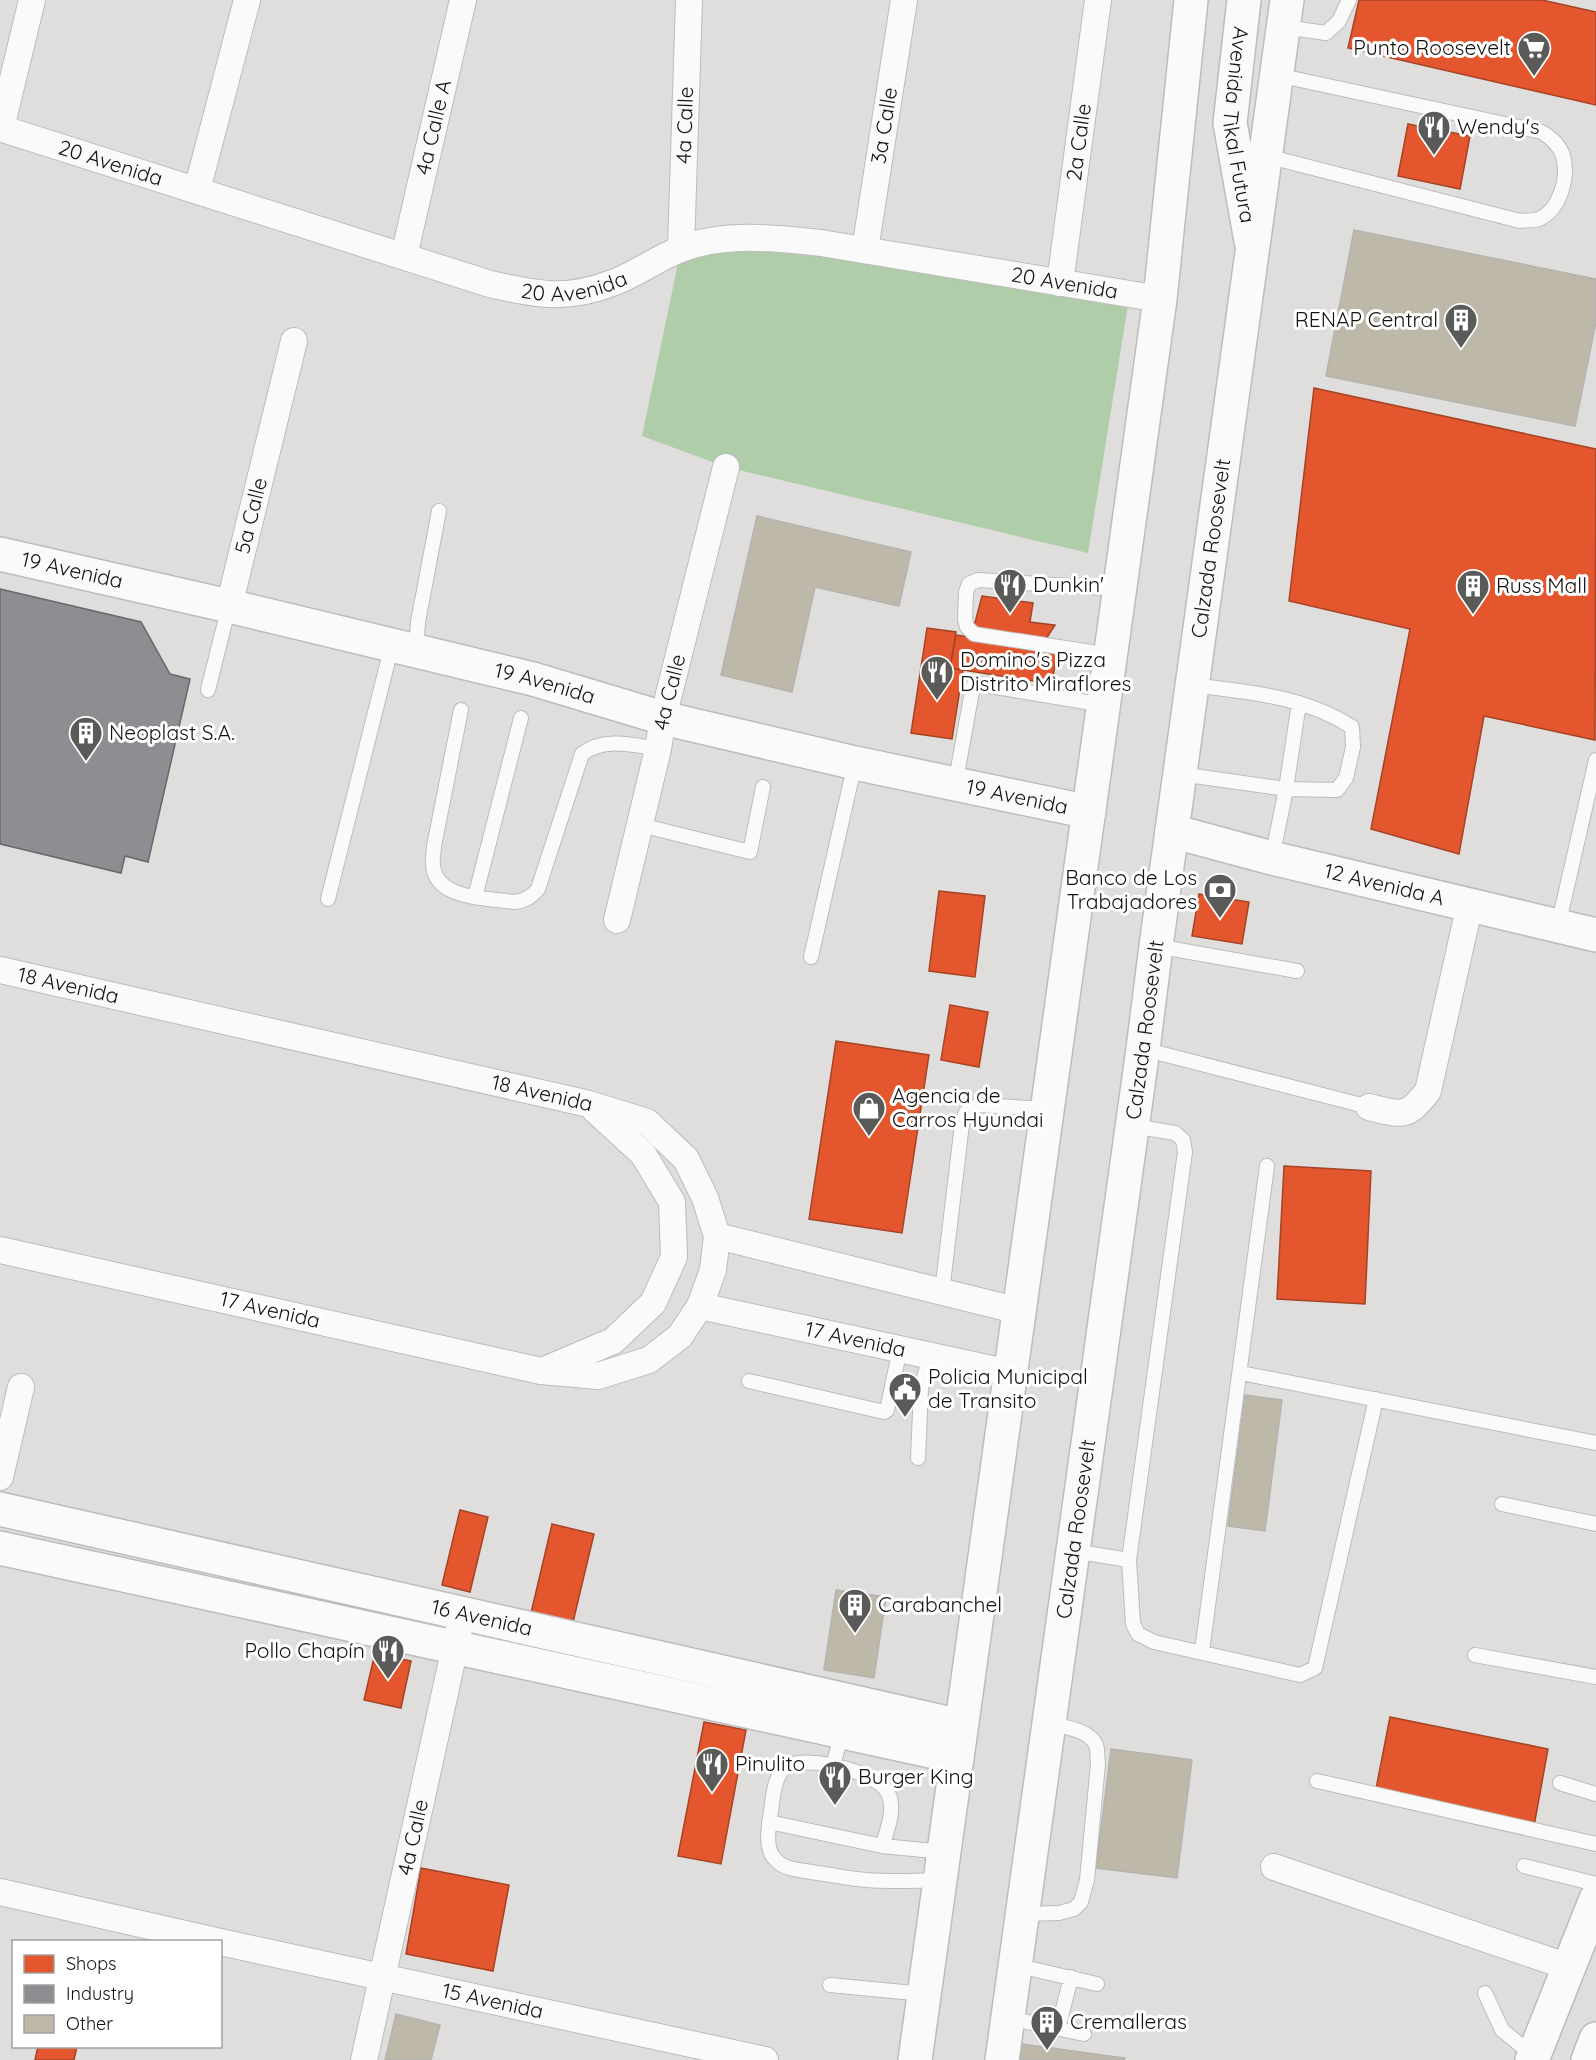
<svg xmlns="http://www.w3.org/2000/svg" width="1596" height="2060" font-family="Quicksand,sans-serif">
<rect width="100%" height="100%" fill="#dfdedd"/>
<path fill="#b0cdaa" d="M730,240L1130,293L1088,553L726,467L642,436L681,249Z"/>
<path fill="#e4572e" stroke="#a54325" stroke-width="1.5" d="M1359,0H1542L1596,12V105L1348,48Z
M1408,124L1470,136L1460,189L1398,176Z
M1314,388L1596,449L1595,740L1484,716L1459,854L1371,829L1410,629L1289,601Z
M982,596L1033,603L1030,622L1055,625L1046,639L973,630Z
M927,628L956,632L950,668L963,670L952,739L911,733Z
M956,635L1057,651L1052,684L950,668Z
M939,891L985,896L975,977L929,971Z
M1199,894L1249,902L1242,944L1192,936Z
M950,1005L988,1012L979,1067L941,1060Z
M836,1041L929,1055L902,1233L809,1219Z
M1284,1166L1371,1171L1365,1304L1277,1299Z
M460,1510L488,1517L470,1592L442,1585Z
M552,1524L594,1534L573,1622L531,1613Z
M375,1653L411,1661L401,1708L364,1700Z
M1390,1717L1548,1749L1534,1826L1375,1794Z
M704,1722L746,1730L721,1864L678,1856Z
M421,1868L509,1885L493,1971L406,1954Z
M38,2046H77L74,2060H35Z"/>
<path fill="#8d8d92" stroke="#68686b" stroke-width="1.5" d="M0,589L141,622L170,674L190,679L148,862L125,856L121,873L0,844Z"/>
<path fill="#bdb8a7" stroke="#b4b3b2" stroke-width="1.5" d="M1354,230L1596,279V322L1575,426L1326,376Z
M757,516L911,552L899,606L815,587L792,692L721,675Z
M1245,1395L1282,1400L1265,1531L1228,1526Z
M836,1590L886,1597L874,1678L824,1670Z
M1111,1749L1192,1760L1177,1878L1096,1868Z
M396,2014L440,2025L431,2060H385Z
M1022,2044L1125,2058L1124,2060H1020Z"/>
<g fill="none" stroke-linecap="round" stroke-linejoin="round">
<defs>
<path id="service" d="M1283,27L1326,33L1339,21L1349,0
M1266,156L1520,221C1525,220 1533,221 1539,219C1560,210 1569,177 1563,156C1560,145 1551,138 1542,132L1277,75
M416,651L418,622L439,511
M1111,655L974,634L967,627L965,619L966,592L969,584L978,580L1120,589
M208,690L229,606
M461,710L434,846C434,852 432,859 433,865C435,900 489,898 514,902C525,901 531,897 538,889L582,754C604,737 633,745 658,749
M1180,774L1286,789L1337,790L1346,778L1353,747L1352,727C1304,696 1248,692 1192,685
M955,785L973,686L977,684L1104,705
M640,825L750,852L763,787
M1272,858L1286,789L1299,703
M475,897L521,718
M328,899L392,645
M1558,926L1596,760
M1156,946L1297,971
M811,957L855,763
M1143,1049L1369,1107
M1132,1126L1175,1133L1183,1140L1185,1152L1129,1560L1133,1624L1138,1634L1154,1642L1300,1675L1315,1668L1376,1399
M942,1292L962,1124L966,1112L979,1105L1047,1109
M1241,1373L1596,1443
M749,1381L884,1412L887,1410L900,1349
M918,1458L921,1389L930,1355
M1502,1504L1596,1524
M1073,1551L1129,1560
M1202,1651L1267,1166
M1475,1655L1596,1677
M833,1766L842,1732
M1317,1781L1596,1844
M1560,1783L1596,1794
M769,1822L882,1846L944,1852
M882,1846C887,1831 896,1809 888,1793C878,1772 808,1755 788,1766C774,1773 773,1797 771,1811C769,1825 764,1848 775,1859C785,1871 803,1870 817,1873C834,1875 850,1879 867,1880C891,1882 916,1881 940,1880
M1524,1866L1596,1884
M1022,1914L1059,1913L1074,1909L1081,1902L1087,1880L1098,1764C1097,1758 1098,1750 1096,1745C1089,1729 1063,1727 1049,1723
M1015,1965L1097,1984
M830,1985L924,1994
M1485,1993L1502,2030L1534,2056
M1008,2018L1084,2034
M1058,2029L1071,1977"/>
<g id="minor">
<path id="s1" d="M0,128L490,284C539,295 567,301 615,282C638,273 658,258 681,249C725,232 775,238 821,243L1160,299"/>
<path d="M1,128L32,0"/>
<path d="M197,190L247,0"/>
<path id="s2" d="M681,249L689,0"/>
<path id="s3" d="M865,250L904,0"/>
<path id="s4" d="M404,256L463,0"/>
<path id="s5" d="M1060,283L1098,0"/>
<path id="s6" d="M229,606L294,341"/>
<path id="s7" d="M617,920L658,749L663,718L726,467"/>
<path id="s8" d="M0,970L589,1104L647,1122L686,1159L705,1198L717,1236L713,1270L700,1306L680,1336L649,1360L598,1376L541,1371L0,1250"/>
<path d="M1369,1107C1402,1115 1406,1119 1428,1091L1470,904"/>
<path d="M717,1236L1019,1311"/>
<path id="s9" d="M700,1306L1010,1373"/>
<path d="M547,1369L613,1341L653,1303L674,1257L672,1202L643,1154L595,1110"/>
<path d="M0,1477L21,1387"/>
<path d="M1274,1867L1569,1967"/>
<path d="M0,1892L220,1942"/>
<path id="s10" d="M220,1942L765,2060"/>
<path id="s11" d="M364,2060L459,1629"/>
</g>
<g id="tertiary">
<path id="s12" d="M1244,0L1230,123L1251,241"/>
<path id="s13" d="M0,554L229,606L533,679L663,718L855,763L1089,812"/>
<path id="s14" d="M1172,831L1272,858L1596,935"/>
</g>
<g id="secondary">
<path id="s15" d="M0,1509L961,1726"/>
<path d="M0,1548L957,1757"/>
</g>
<path id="primary" d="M1532,2060L1596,1899
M1588,2060L1596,2039"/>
<g id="trunk">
<path d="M915,2060L1160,299L1191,0"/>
<path id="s16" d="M1002,2060L1143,1049L1156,946L1287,0"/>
</g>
</defs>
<use href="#service" stroke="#bdbcbb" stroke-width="16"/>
<use href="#minor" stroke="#bdbcbb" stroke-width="28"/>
<use href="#tertiary" stroke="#bdbcbb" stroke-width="36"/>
<use href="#secondary" stroke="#bdbcbb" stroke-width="36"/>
<use href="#primary" stroke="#bdbcbb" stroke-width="36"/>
<use href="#trunk" stroke="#bdbcbb" stroke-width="36"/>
<use href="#service" stroke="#fafafa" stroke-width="14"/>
<use href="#minor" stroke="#fafafa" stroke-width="26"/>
<use href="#tertiary" stroke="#fafafa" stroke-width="33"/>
<use href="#secondary" stroke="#fafafa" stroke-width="33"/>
<use href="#primary" stroke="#fafafa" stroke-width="33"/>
<use href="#trunk" stroke="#fafafa" stroke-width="33"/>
</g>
<defs>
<symbol id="supermarket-pin" viewBox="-11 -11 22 30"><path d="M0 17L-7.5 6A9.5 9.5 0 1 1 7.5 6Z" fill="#5a5a58" stroke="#fff"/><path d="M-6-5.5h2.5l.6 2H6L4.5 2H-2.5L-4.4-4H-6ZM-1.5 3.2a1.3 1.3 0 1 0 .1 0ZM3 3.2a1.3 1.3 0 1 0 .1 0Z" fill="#fff"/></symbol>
<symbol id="restaurant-pin" viewBox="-11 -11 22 30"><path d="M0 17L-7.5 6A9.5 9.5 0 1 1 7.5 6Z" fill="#5a5a58" stroke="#fff"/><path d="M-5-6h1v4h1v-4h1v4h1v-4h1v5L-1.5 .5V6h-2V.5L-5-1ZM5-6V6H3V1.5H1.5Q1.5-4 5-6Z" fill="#fff"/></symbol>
<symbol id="building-pin" viewBox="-11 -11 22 30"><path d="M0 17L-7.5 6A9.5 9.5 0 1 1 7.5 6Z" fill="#5a5a58" stroke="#fff"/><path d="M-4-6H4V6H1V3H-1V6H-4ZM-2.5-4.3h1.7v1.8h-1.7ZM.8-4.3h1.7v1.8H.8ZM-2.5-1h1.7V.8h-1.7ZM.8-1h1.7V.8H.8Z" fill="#fff"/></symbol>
<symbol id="bank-pin" viewBox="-11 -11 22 30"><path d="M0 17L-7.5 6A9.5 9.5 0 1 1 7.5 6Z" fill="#5a5a58" stroke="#fff"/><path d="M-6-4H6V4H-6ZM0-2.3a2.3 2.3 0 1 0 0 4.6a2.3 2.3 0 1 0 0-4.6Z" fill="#fff"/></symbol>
<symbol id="shop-pin" viewBox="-11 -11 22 30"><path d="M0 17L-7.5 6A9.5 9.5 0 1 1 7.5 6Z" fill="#5a5a58" stroke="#fff"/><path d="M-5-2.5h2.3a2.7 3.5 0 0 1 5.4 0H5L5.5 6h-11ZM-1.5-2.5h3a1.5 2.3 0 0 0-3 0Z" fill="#fff"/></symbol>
<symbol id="civic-pin" viewBox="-11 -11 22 30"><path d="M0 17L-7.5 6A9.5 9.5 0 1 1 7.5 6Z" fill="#5a5a58" stroke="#fff"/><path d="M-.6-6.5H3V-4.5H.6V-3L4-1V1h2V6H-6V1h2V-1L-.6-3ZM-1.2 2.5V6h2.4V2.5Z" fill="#fff"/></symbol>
</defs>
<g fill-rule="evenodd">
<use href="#supermarket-pin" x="1515" y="29" width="38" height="52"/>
<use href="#restaurant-pin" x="1415" y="108" width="38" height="52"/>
<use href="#building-pin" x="1442" y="301" width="38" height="52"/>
<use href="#restaurant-pin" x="991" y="566" width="38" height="52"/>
<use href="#building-pin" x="1454" y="567" width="38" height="52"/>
<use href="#restaurant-pin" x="918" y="653" width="38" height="52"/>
<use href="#building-pin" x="67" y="714" width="38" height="52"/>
<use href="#bank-pin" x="1201" y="871" width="38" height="52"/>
<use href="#shop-pin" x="850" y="1089" width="38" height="52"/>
<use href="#civic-pin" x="886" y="1370" width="38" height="52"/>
<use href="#building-pin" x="836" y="1586" width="38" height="52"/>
<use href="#restaurant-pin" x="369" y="1632" width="38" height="52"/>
<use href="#restaurant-pin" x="693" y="1745" width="38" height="52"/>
<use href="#restaurant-pin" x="816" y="1758" width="38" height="52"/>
<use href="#building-pin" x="1028" y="2003" width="38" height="52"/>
</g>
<g text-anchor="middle" stroke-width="6" stroke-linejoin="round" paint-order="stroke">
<g font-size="21" fill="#131311" stroke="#fff" text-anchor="start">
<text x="1511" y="55" text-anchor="end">Punto Roosevelt</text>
<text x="1457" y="134">Wendy's</text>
<text x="1438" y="327" text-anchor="end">RENAP Central</text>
<text x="1033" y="592">Dunkin'</text>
<text x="1496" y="593">Russ Mall</text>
<text x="960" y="667">Domino's Pizza<tspan x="960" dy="24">Distrito Miraflores</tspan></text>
<text x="109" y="740">Neoplast S.A.</text>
<text x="1197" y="885" text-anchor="end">Banco de Los<tspan x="1197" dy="24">Trabajadores</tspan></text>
<text x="892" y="1103">Agencia de<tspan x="892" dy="24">Carros Hyundai</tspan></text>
<text x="928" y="1384">Policia Municipal<tspan x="928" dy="24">de Transito</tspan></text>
<text x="878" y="1612">Carabanchel</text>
<text x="365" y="1658" text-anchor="end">Pollo Chapín</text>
<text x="735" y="1771">Pinulito</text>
<text x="858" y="1784">Burger King</text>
<text x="1070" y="2029">Cremalleras</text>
</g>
<g font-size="21" fill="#131311" stroke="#fff">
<text dy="7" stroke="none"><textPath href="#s2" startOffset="124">4a Calle</textPath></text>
<text dy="7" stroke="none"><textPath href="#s3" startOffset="126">3a Calle</textPath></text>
<text dy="7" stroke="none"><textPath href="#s12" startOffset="126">Avenida Tikal Futura</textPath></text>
<text dy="7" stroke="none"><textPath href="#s4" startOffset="132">4a Calle A</textPath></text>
<text dy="7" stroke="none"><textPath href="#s5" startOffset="142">2a Calle</textPath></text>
<text dy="7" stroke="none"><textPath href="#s1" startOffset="116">20 Avenida</textPath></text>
<text dy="7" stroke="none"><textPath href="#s1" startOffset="600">20 Avenida</textPath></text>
<text dy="7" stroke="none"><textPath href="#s1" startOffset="1104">20 Avenida</textPath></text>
<text dy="7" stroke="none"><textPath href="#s6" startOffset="93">5a Calle</textPath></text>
<text dy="7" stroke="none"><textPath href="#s16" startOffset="1526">Calzada Roosevelt</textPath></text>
<text dy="7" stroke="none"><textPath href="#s13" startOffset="74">19 Avenida</textPath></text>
<text dy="7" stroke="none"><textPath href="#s13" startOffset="560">19 Avenida</textPath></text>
<text dy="7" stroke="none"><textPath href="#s7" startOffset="234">4a Calle</textPath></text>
<text dy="7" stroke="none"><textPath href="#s13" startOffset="1046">19 Avenida</textPath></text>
<text dy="7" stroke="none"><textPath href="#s14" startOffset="219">12 Avenida A</textPath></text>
<text dy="7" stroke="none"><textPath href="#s8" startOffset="70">18 Avenida</textPath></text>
<text dy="7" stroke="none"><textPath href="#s16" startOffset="1040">Calzada Roosevelt</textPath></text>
<text dy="7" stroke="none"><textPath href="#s8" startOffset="556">18 Avenida</textPath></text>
<text transform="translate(270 1310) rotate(13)" y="7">17 Avenida</text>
<text dy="7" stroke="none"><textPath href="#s9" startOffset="159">17 Avenida</textPath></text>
<text dy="7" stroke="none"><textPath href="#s16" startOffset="536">Calzada Roosevelt</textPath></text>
<text dy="7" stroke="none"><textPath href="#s15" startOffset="494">16 Avenida</textPath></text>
<text dy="7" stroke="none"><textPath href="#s11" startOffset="228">4a Calle</textPath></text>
<text dy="7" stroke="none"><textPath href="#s10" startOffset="279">15 Avenida</textPath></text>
</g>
</g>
<rect x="12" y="1940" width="210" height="108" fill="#ffffff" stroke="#a1a1a0" stroke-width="1.5"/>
<rect x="24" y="1955" width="30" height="18" fill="#e4572e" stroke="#a1a1a0" stroke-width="1.5"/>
<text x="66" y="1970" font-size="18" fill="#131311">Shops</text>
<rect x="24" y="1985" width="30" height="18" fill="#8d8d92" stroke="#a1a1a0" stroke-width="1.5"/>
<text x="66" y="2000" font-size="18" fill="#131311">Industry</text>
<rect x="24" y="2015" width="30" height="18" fill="#bdb8a7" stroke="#a1a1a0" stroke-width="1.5"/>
<text x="66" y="2030" font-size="18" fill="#131311">Other</text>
</svg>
